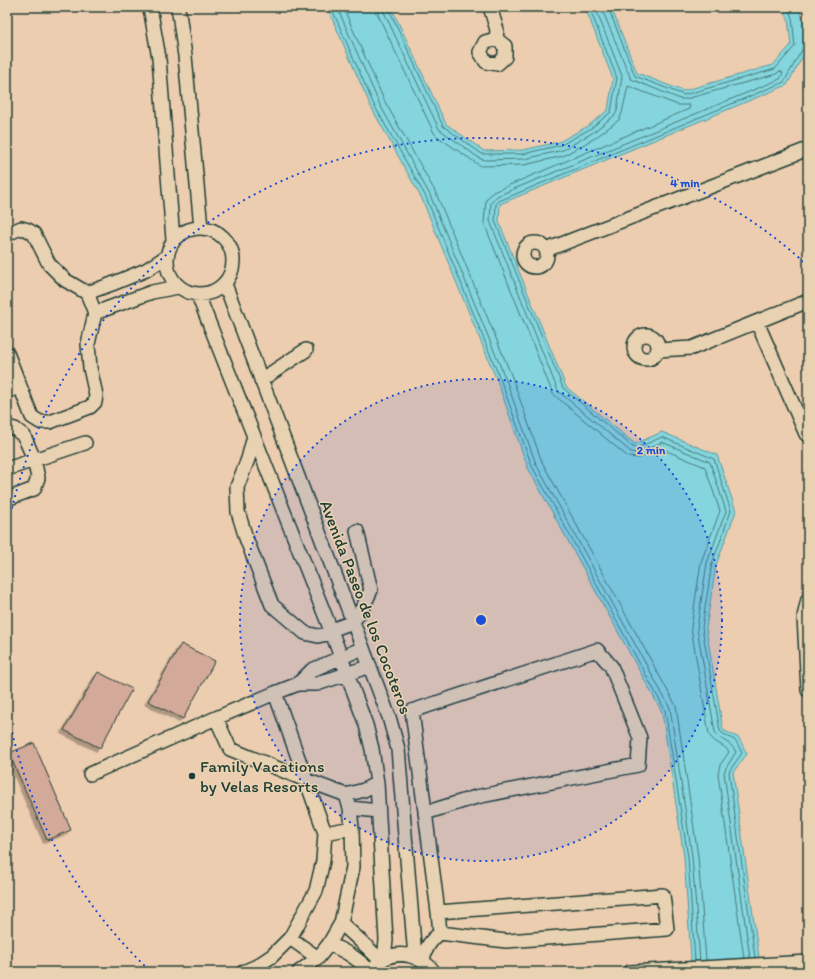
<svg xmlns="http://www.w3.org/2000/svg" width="815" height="979" font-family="Itim,sans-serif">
<defs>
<filter id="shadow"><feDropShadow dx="-3.5" dy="3.5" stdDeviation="0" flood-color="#0004"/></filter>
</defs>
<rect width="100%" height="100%" fill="#edcdb0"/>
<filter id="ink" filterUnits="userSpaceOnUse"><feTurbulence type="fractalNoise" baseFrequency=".025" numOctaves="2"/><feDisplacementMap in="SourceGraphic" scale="8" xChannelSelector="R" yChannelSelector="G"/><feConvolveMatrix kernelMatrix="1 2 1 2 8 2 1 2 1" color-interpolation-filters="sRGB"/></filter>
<g filter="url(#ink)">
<path fill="#84d5de" stroke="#5c989a" d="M327,7H391L446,124L484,151L523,150L559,142L588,126L608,110L613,79L585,7H611L637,73L683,91L773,65L791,45L788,19L783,7H798L808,34V47L787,85L500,204L499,222L566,387L635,444L662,432L717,455L736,511L716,565L706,628L723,730L739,738L747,754L733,772L761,972H688L691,958L684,857L662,712L528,468L498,383L422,199L371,107Z"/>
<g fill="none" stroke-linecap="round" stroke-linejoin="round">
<path stroke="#477a78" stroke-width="1" d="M331,7L374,105L426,197L501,381L532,466L665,710L688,857L695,961
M337,7L379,103L430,195L506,380L536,464L670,708L692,856L700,961
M343,7L384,100L436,193L512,377L542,462L676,706L698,856L706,960
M377,7L378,15L434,133L438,137L476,163L481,166L524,165L563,156L595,138L619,120L622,113L628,86L678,105H689L690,106L689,109L493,192L486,200L484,223L553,394L628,457L639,458L662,449L705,467L720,511L701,562L691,628L709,734C714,744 724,744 729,752L720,765L718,774L744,958
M383,7L384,12L439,129L479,158L484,160L525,159L563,150L592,133L615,115L617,111L622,76L595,7
M388,7L443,126L482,154H523L561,145L590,129L611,112L617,78L589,7
M602,7L603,12L631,79L680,99H686L776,74L780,71L783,73L780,79L497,196L491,203L490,221L558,391L631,452L638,453L662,442L710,462L726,511L707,563L697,628L715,732C720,742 730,740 736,752L726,768L724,773L750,958
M608,7L635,76L684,95L775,69L795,46L792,18L788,7
M755,957L729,773L730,770L742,753L736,741L722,733L720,731L702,627L712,564L731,511L714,459L662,437L637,448L633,447L563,388L495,221L496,204L499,201L784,82L803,48L808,46"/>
</g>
<path fill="#d3a999" stroke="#1f3d34" filter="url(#shadow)" d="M181,644L215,661L183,719L148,701Z
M98,672L132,689L100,748L64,730Z
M34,743L71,830L47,840L9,753Z"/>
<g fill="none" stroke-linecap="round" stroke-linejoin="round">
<defs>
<path id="minor" d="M149,7L151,13L159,58L173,240
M177,7L179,13L185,56L201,228
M490,7L497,30L496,39
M496,39L505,46V57L497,64L486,62L480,52L485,42Z
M167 261a33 33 0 1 1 66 0a33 33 0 1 1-66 0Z
M7,234L21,228L28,230L34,234L49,264L65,280L87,293L95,313L88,344L90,368L96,395L95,402L90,407L50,422H40L32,417L7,353
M523 255a12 12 0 1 1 24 0a12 12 0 1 1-24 0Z
M546,250L808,149
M225,284L389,717L398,749L415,957
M87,293L112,284L146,270L166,257
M198,295L332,633L366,725L372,749L377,783L386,940L384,959
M95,313L152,292L178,287
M757,322L806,434H808
M634 347a12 12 0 1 1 24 0a12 12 0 1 1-24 0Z
M658,350L692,348L808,301
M261,380L306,350
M7,392L20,386
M7,427L15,429L24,436L34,459L38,478L34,489L7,499
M254,436L248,459L237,487L238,512L246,538L272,605L305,633L318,636L332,633
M7,469L85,443
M808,599L804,617L808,690
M331,630L353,622L363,607L371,590L357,531
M298,684L312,670L363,648
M216,718L230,749L306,780L346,795L364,790L377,783
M90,774L216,718L275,693L298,684H317L370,666
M350,808L378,811
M325,833L352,828
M438,912L663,895L667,929L506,941L440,933
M341,923L367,947L381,961
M290,938L318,958
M329,944C347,952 357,958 371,972
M423,961C425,948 430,941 440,933L438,912L412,711L597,650L611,666L640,738L638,765L476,797L425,813
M243,972L257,966L272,956L290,938L316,891L323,861L325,833L275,693
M299,972L318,958L329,944L341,923L353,867L352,828L350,808L346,795
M371,972C375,968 378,963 382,960C400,949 422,956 434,972
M630,972L808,962"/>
</defs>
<use href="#minor" stroke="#1f3d34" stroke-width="16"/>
<use href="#minor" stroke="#e8d2b1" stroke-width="13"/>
</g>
</g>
<circle cx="481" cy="620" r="241" fill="#1d4ed8" fill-opacity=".12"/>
<g fill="none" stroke="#1d4ed8" stroke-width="2" stroke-dasharray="2 4">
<circle cx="481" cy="620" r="241"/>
<path d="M149 970A482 482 0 0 1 7 708M7 532A482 482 0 0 1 807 265"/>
</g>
<circle fill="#1f3d34" stroke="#e8d2b1" stroke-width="1.5" cx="192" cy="776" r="4"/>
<g text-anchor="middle" stroke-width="3" stroke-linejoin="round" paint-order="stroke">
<g font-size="17" fill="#1f3d34" stroke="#e8d2b1">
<text transform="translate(366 607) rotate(69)" y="6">Avenida Paseo de los Cocoteros</text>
</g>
<g font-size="17" fill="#1f3d34" stroke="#e8d2b1" text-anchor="start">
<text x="200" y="772">Family Vacations<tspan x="200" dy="20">by Velas Resorts</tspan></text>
</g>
</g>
<circle cx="481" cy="620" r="6" fill="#1d4ed8" stroke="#e8d2b1" stroke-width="2"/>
<g font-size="12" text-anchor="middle" font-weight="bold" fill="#1d4ed8" stroke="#e8d2b1" stroke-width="3" stroke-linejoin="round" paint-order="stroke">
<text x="685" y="187">4 min</text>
<text x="651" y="454">2 min</text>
</g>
<rect width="815" height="979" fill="none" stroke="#e8d2b1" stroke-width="24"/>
<rect x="12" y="12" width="791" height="955" fill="none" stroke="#1f3d34" stroke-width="1.5" filter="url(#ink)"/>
</svg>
